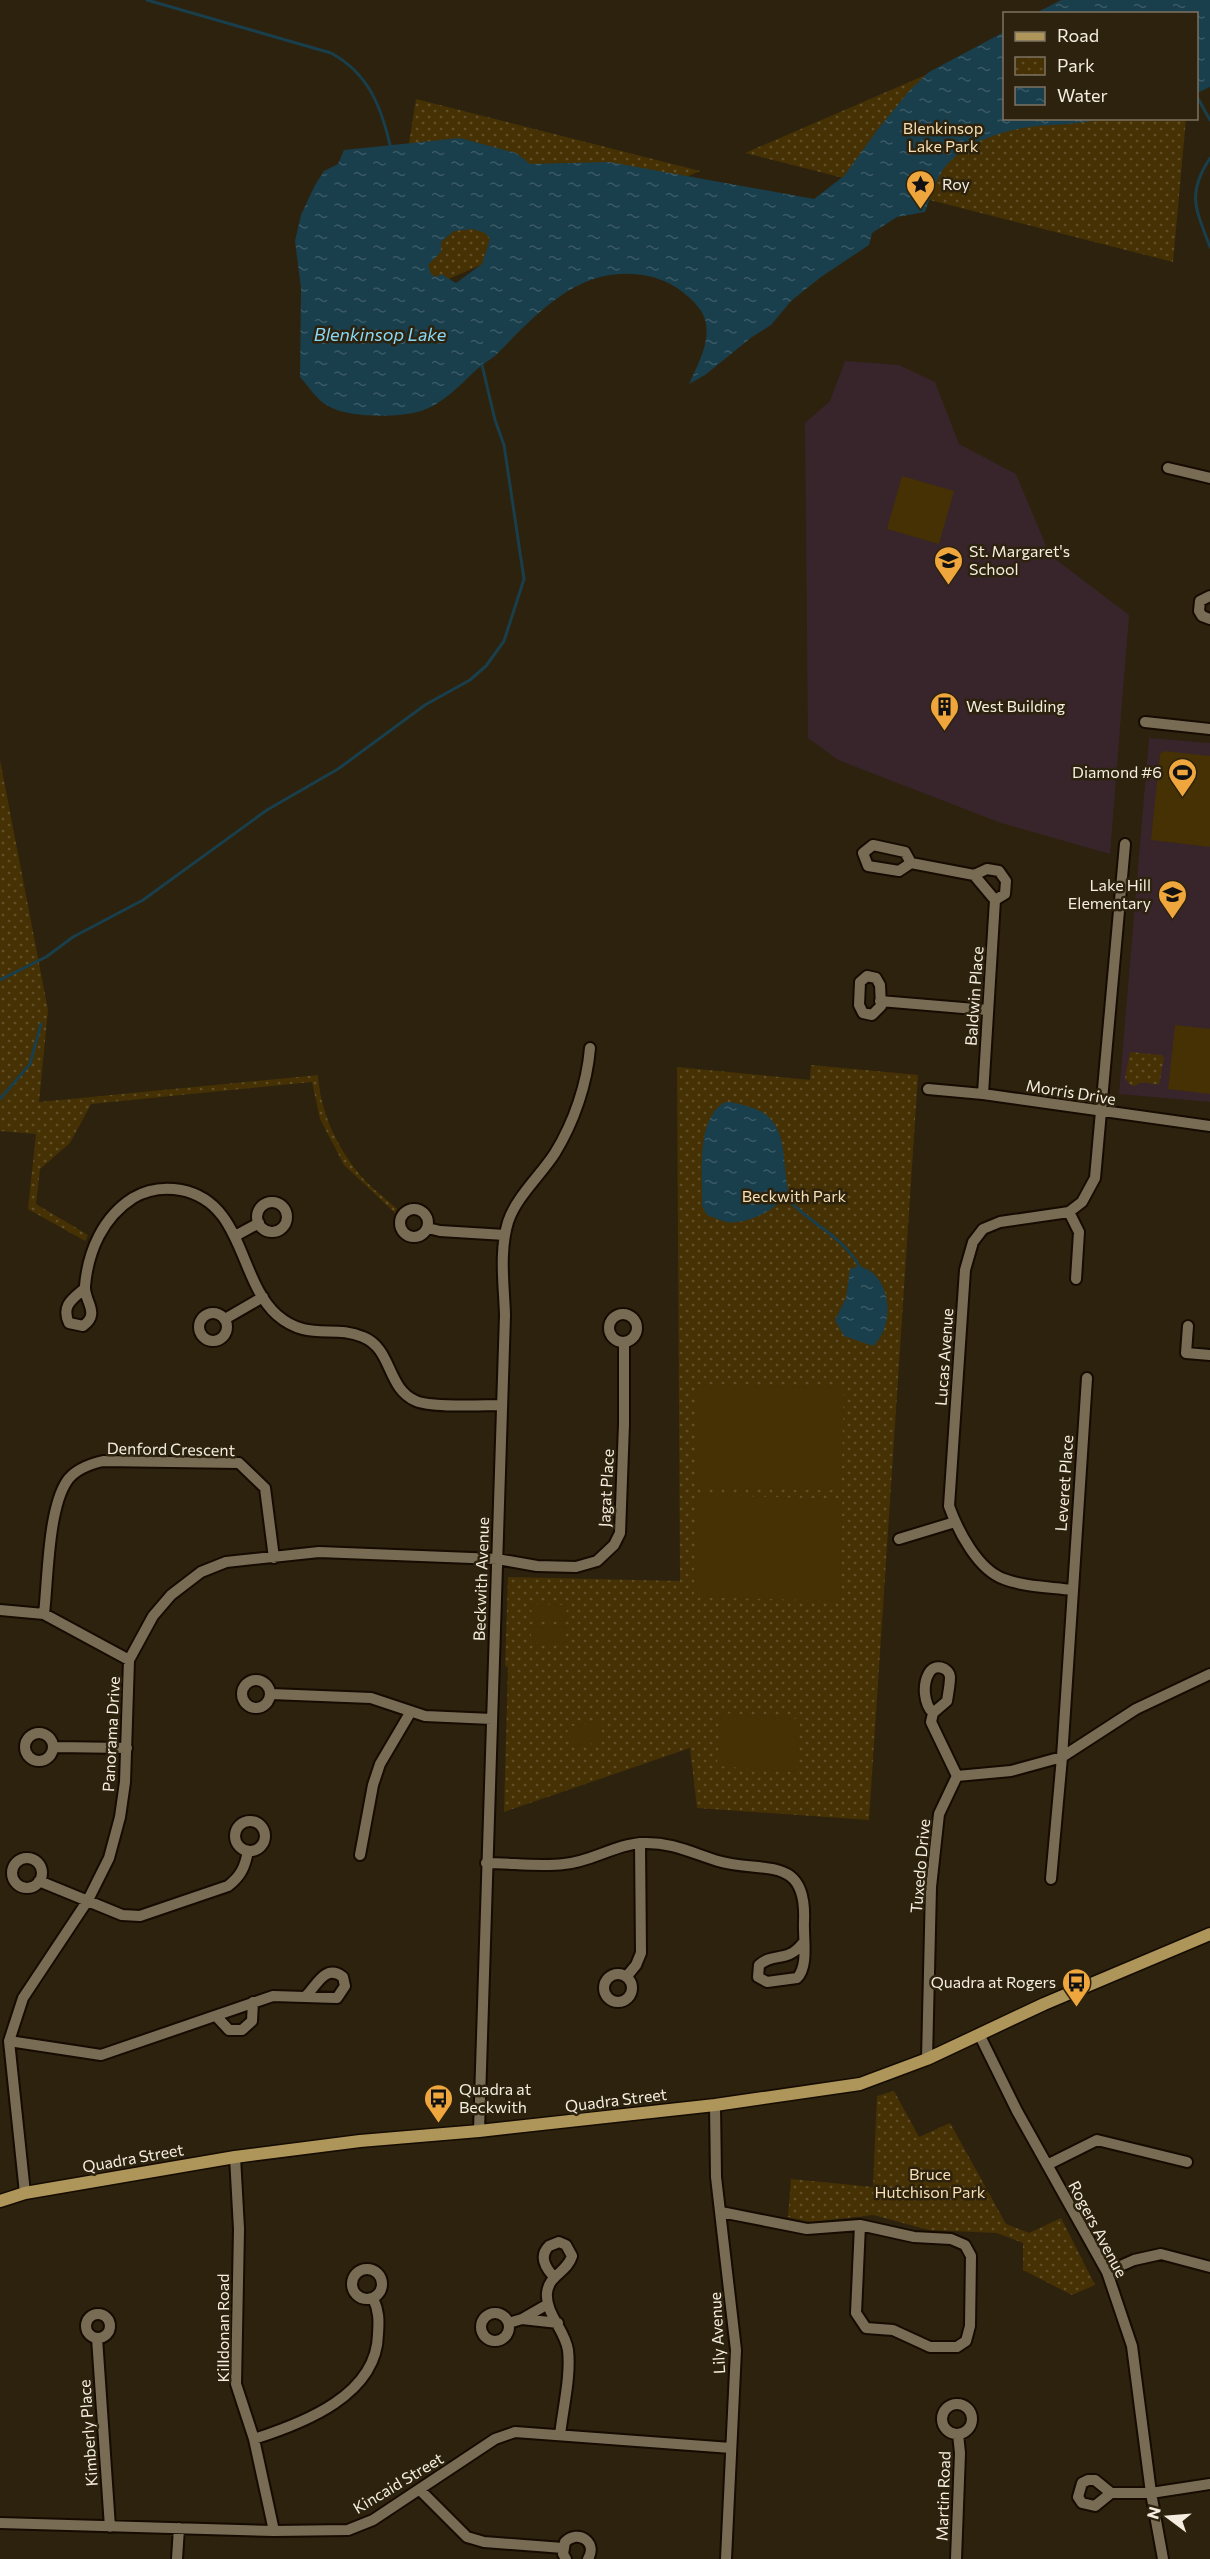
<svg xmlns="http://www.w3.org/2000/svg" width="1210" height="2559" font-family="Commissioner,sans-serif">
<defs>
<pattern id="park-dots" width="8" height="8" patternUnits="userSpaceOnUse" patternTransform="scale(1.5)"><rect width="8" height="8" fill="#453104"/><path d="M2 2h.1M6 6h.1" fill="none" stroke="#604f28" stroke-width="1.8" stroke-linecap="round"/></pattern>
<pattern id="water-ripples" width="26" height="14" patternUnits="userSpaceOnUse" patternTransform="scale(1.5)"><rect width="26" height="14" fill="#193e4c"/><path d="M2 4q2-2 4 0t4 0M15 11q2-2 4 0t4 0" fill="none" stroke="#3b5a66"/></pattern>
</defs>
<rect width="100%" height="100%" fill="#2d220d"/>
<path fill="#38252b" d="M845,361L899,365L935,382L959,444L1016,474L1050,555L1129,615L1110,854L1001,823L838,760L808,738L805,423L830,401Z
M1149,738L1210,743V1102L1119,1094Z"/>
<path fill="url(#park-dots)" d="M1004,41V118L1186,119L1173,262L745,153Z
M416,99L700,171L383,307Z
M0,760L48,1010L39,1102L318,1075C320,1109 335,1143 356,1170C367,1185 384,1197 397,1209L395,1213L344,1165L320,1119L312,1082L91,1104L70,1143L40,1169L36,1204L88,1235L85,1241L28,1209L36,1134L0,1131Z
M1130,1052L1162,1055L1164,1058L1159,1085L1142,1082L1135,1086L1130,1085L1125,1078Z
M811,1065L918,1075L869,1820L697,1808L690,1748L504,1812L508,1667L505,1666L508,1577L680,1581L677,1067L810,1080Z
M894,2091L919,2137L950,2123L1006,2224L1029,2233L1061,2218L1095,2285L1072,2295L1023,2270V2243L997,2233L929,2230L873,2215L811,2222L788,2217L791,2179L873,2187L877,2096Z"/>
<path fill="#453104" d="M902,476L954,491L939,544L887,529Z
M1164,751L1210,756V847L1151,840L1160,754Z
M1175,1025L1210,1029V1094L1168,1089Z
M698,1385L844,1388L841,1490L695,1487Z
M696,1495L842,1499L840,1601L694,1597Z
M532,1604L567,1605L566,1621L531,1620Z
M531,1626L566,1627L565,1643L531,1642Z
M721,1713L800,1719L796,1772L717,1766Z
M599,1722L602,1742L570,1747L567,1727Z"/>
<path fill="url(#water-ripples)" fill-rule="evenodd" d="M1061,0H1210V87L1197,93L1196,14L1036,13Z
M1004,32V118L1098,119C1078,125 1059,124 1038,126C1005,129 959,143 941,173C934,185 930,199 925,212L897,217L872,233L869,245L821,277L791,301L771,325L752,337L705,375L689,384C699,362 717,331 699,308C685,290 664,278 642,275C581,265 538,312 500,351C493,359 483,363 475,371C458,387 444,403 421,411C399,418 348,418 328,406C317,400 308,386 300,377L301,288L295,241L301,215L315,185L324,171L338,164L344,150L460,138L516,153L530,164L609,162L814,199L844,176L878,129L910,90L929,72ZM473,229L485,233L490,239L482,264L456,283L441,274L436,277L431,274L428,265L441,252V242L454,231Z
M725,1102C735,1102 743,1105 753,1108C789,1120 782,1160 788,1190C780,1210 746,1225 726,1222C719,1220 713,1217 707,1215L702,1206C703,1175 695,1119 725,1102Z
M859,1266C892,1274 896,1326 873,1346L844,1336L835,1320L846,1298L850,1269Z"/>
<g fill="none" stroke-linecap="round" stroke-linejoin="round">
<path stroke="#193e4c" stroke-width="3" d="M147,0L331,53C368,73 381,106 390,145
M1196,95L1210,120
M1210,158C1186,195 1196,209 1210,247
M0,980L46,957L73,937L143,900L267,810L338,769L425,705L470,680L486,666L504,641L524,579L504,445L495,420L482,365
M0,1099L30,1064L41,1024
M786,1197C808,1223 842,1235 859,1266"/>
<defs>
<path id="minor" d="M1168,468L1210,478
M1210,596L1200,601L1199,611L1202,616L1210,619
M1145,722L1210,729
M873,845L905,852L911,863L899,871L868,866L863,853Z
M911,863L974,875
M867,976L876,978L880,985L881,1006L872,1015L863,1013L859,1005L860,982Z
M880,1001L987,1010
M928,1089L983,1094L1210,1126
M983,1094L995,900L974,875L987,869L999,871L1006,881L1005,894L995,900
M257 1217a15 15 0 1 1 30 0a15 15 0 1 1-30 0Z
M400 1223a14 14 0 1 1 28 0a14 14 0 1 1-28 0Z
M1069,1212L1079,1232L1076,1279
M428,1228L440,1231L505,1235
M235,1236L259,1223
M84,1289C72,1299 61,1306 69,1323L83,1326C101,1313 84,1302 85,1286C88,1251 103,1217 133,1198C148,1189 164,1187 181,1190C244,1202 238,1280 277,1315C308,1342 333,1324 363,1337C393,1349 386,1388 416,1401C432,1408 481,1405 501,1405
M199 1327a14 14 0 1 1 28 0a14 14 0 1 1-28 0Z
M609 1328a14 14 0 1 1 28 0a14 14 0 1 1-28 0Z
M225,1319L263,1297
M1188,1326L1186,1353L1210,1355
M899,1539L955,1522
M1073,1590C1051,1587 1024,1587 1004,1579C978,1570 958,1531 949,1506L965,1270L973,1242L983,1229L1000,1222L1069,1212L1082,1202L1095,1178L1125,844
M0,1610L44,1614L129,1660
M44,1614C48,1579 48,1509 67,1481C75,1469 90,1464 103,1461L239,1463L265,1488L274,1558
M242 1694a14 14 0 1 1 28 0a14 14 0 1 1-28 0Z
M271,1694L371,1698L425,1716L492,1719
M933,1713C924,1704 922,1685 929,1673C934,1663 949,1667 950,1677C950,1685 948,1694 947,1701L933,1713L931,1722L957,1776
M25 1747a14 14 0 1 1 28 0a14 14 0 1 1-28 0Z
M54,1747L127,1748
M235 1836a15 15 0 1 1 30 0a15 15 0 1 1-30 0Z
M360,1855L373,1785L380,1764L410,1713
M12 1873a15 15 0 1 1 30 0a15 15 0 1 1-30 0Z
M486,1863C512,1863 539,1867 564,1864C592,1862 615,1844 643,1843C672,1842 692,1853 718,1861C761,1874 807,1853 804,1921C803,1938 809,1966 797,1978L767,1982L758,1977L759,1965C774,1952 787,1963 802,1944
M1051,1879L1062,1757L1087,1378
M39,1881L122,1915L140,1916L228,1886C241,1876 245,1867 248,1851
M604 1988a14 14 0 1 1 28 0a14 14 0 1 1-28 0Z
M627,1976L636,1965L641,1953L640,1843
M216,2016L229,2030H242L252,2021L253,2002
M979,2034L1017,2111L1107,2272L1132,2346L1151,2493L1163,2559
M9,2041L101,2055L273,1996L337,1998L345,1986L343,1977C326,1964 318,1983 307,1995
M927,2059L931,1887L939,1814L957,1776L1011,1771L1062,1757L1136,1709L1210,1674
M715,2105L716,2177L736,2350L726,2559
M479,2131L505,1315C504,1284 499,1252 508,1222C516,1197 541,1175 555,1153C574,1122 587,1084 590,1048
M235,2157L239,2229L236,2384L254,2439L274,2531
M1047,2165L1097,2140L1187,2162
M25,2193L9,2041L23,1998L88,1900L109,1858L120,1817L125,1782L129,1660L153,1616L171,1595L201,1572L226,1562L319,1552L497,1559L537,1566L576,1567L597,1561L614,1545L620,1533L624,1424V1343
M721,2212L807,2229L860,2225L914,2237L951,2239L965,2245L971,2256L970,2326L966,2341L957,2347H930L893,2330L866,2328L856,2313L860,2225
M352 2284a15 15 0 1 1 30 0a15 15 0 1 1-30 0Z
M1107,2272L1134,2260L1161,2254L1210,2267
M553,2276C545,2267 539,2256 549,2246L559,2242L566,2245L572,2256C567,2273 549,2274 547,2293C545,2313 565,2330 568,2350C571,2376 563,2408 560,2435
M481 2327a14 14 0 1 1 28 0a14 14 0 1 1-28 0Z
M86 2326a12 12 0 1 1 24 0a12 12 0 1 1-24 0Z
M522,2319L558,2323
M509,2323L522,2319L548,2304
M97,2338L110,2527
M942 2419a15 15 0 1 1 30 0a15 15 0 1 1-30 0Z
M254,2439C304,2423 377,2395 378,2334C379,2320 379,2311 373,2298
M1088,2480H1095L1111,2493L1095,2506L1082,2503L1078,2497L1082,2483Z
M420,2490L467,2537L484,2542L563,2548
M1111,2493H1151L1210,2484
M0,2523L274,2531L348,2530L373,2520L495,2439L515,2432L731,2448
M177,2559L179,2528
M566,2559L563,2554L565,2542C578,2529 598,2542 588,2559
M956,2559L960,2453L958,2434"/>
<path id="major" d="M0,2201L25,2193L235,2157L360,2141L479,2131L715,2105L860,2084L927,2059L1044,2004L1210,1934"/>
</defs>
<use href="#minor" stroke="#150b00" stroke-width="14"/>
<use href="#major" stroke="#150b00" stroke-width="15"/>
<use href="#minor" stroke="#796c55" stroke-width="10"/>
<use href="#major" stroke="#ae9559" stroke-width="12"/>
</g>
<defs>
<symbol id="sight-pin" viewBox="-11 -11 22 30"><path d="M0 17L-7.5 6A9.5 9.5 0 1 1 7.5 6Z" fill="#efa73d" stroke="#2d220d"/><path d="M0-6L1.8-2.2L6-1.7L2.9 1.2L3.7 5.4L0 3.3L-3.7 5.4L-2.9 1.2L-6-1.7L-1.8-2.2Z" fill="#111"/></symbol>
<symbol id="school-pin" viewBox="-11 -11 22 30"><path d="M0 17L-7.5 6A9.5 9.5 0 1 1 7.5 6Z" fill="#efa73d" stroke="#2d220d"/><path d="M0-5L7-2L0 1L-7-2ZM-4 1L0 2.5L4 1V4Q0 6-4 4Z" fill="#111"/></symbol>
<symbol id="building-pin" viewBox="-11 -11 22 30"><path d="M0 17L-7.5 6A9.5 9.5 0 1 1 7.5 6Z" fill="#efa73d" stroke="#2d220d"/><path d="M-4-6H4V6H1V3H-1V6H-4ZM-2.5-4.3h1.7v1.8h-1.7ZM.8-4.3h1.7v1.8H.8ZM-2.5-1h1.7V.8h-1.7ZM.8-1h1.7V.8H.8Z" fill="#111"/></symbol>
<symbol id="stadium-pin" viewBox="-11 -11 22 30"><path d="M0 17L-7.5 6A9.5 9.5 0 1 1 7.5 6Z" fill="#efa73d" stroke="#2d220d"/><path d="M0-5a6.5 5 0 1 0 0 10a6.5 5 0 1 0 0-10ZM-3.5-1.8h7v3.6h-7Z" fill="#111"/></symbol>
<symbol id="bus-pin" viewBox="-11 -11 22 30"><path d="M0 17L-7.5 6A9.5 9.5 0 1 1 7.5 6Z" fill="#efa73d" stroke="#2d220d"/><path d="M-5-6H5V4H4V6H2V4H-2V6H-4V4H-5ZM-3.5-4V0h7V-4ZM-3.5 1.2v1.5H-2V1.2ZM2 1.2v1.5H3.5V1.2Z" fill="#111"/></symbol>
</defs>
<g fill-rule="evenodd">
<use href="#sight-pin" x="904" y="168" width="33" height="45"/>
<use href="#school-pin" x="932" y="544" width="33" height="45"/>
<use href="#building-pin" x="928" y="690" width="33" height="45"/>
<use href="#stadium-pin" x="1166" y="756" width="33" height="45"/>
<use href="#school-pin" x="1156" y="878" width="33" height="45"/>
<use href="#bus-pin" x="1060" y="1966" width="33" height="45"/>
<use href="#bus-pin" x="422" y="2082" width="33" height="45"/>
</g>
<g text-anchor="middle" stroke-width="5" stroke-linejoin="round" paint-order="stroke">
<g font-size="16" fill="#f6dfb4" stroke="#2d220d">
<text x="943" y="134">Blenkinsop<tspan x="943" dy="18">Lake Park</tspan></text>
<text x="794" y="1202">Beckwith Park</text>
<text x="930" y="2180">Bruce<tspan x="930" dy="18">Hutchison Park</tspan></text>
</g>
<g font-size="16" fill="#f4ede0" stroke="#2d220d" text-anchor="start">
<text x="942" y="190">Roy</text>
<text x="969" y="557">St. Margaret's<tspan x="969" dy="18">School</tspan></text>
<text x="966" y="712">West Building</text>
<text x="1162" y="778" text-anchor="end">Diamond #6</text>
<text x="1151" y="891" text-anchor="end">Lake Hill<tspan x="1151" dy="18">Elementary</tspan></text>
<text x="1056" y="1988" text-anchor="end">Quadra at Rogers</text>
<text x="459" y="2095">Quadra at<tspan x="459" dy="18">Beckwith</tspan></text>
</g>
<g font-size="16" fill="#f4ede0" stroke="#2d220d">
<text transform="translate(974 996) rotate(-86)" y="6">Baldwin Place</text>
<text transform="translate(1071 1092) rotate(9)" y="6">Morris Drive</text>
<text transform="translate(944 1357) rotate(-86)" y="6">Lucas Avenue</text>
<text transform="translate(171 1449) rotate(1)" y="6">Denford Crescent</text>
<text transform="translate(1064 1483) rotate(-86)" y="6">Leveret Place</text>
<text transform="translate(606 1488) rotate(-87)" y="6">Jagat Place</text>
<text transform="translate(481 1579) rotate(-88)" y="6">Beckwith Avenue</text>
<text transform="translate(111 1734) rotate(-87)" y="6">Panorama Drive</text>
<text transform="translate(920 1866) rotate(-85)" y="6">Tuxedo Drive</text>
<text transform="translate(616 2100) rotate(-7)" y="6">Quadra Street</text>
<text transform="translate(133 2158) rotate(-10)" y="6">Quadra Street</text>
<text transform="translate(1098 2229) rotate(62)" y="6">Rogers Avenue</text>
<text transform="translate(223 2328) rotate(-90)" y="6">Killdonan Road</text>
<text transform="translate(717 2333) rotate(-93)" y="6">Lily Avenue</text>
<text transform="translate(88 2433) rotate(-94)" y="6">Kimberly Place</text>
<text transform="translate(398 2483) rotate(-31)" y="6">Kincaid Street</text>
<text transform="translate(943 2496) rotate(-88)" y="6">Martin Road</text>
</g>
<g font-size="18" font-style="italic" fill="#87d9f9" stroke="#2d220d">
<text x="380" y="341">Blenkinsop Lake</text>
</g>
</g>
<rect x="1003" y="12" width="195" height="108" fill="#2d220d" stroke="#7d7361" stroke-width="1.5"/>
<rect x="1015" y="32" width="30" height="9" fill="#ae9559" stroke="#7d7361" stroke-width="1.5"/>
<text x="1057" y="42" font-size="18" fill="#f4ede0">Road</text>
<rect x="1015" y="57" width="30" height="18" fill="url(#park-dots)" stroke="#7d7361" stroke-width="1.5"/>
<text x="1057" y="72" font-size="18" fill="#f4ede0">Park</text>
<rect x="1015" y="87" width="30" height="18" fill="url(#water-ripples)" stroke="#7d7361" stroke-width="1.5"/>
<text x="1057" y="102" font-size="18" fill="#f4ede0">Water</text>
<g transform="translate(1168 2517) rotate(286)" stroke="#2d220d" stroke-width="4.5" paint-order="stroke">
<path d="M0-4.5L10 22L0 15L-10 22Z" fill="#f4ede0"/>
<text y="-9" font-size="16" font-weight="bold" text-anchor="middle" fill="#f4ede0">N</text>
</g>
</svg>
